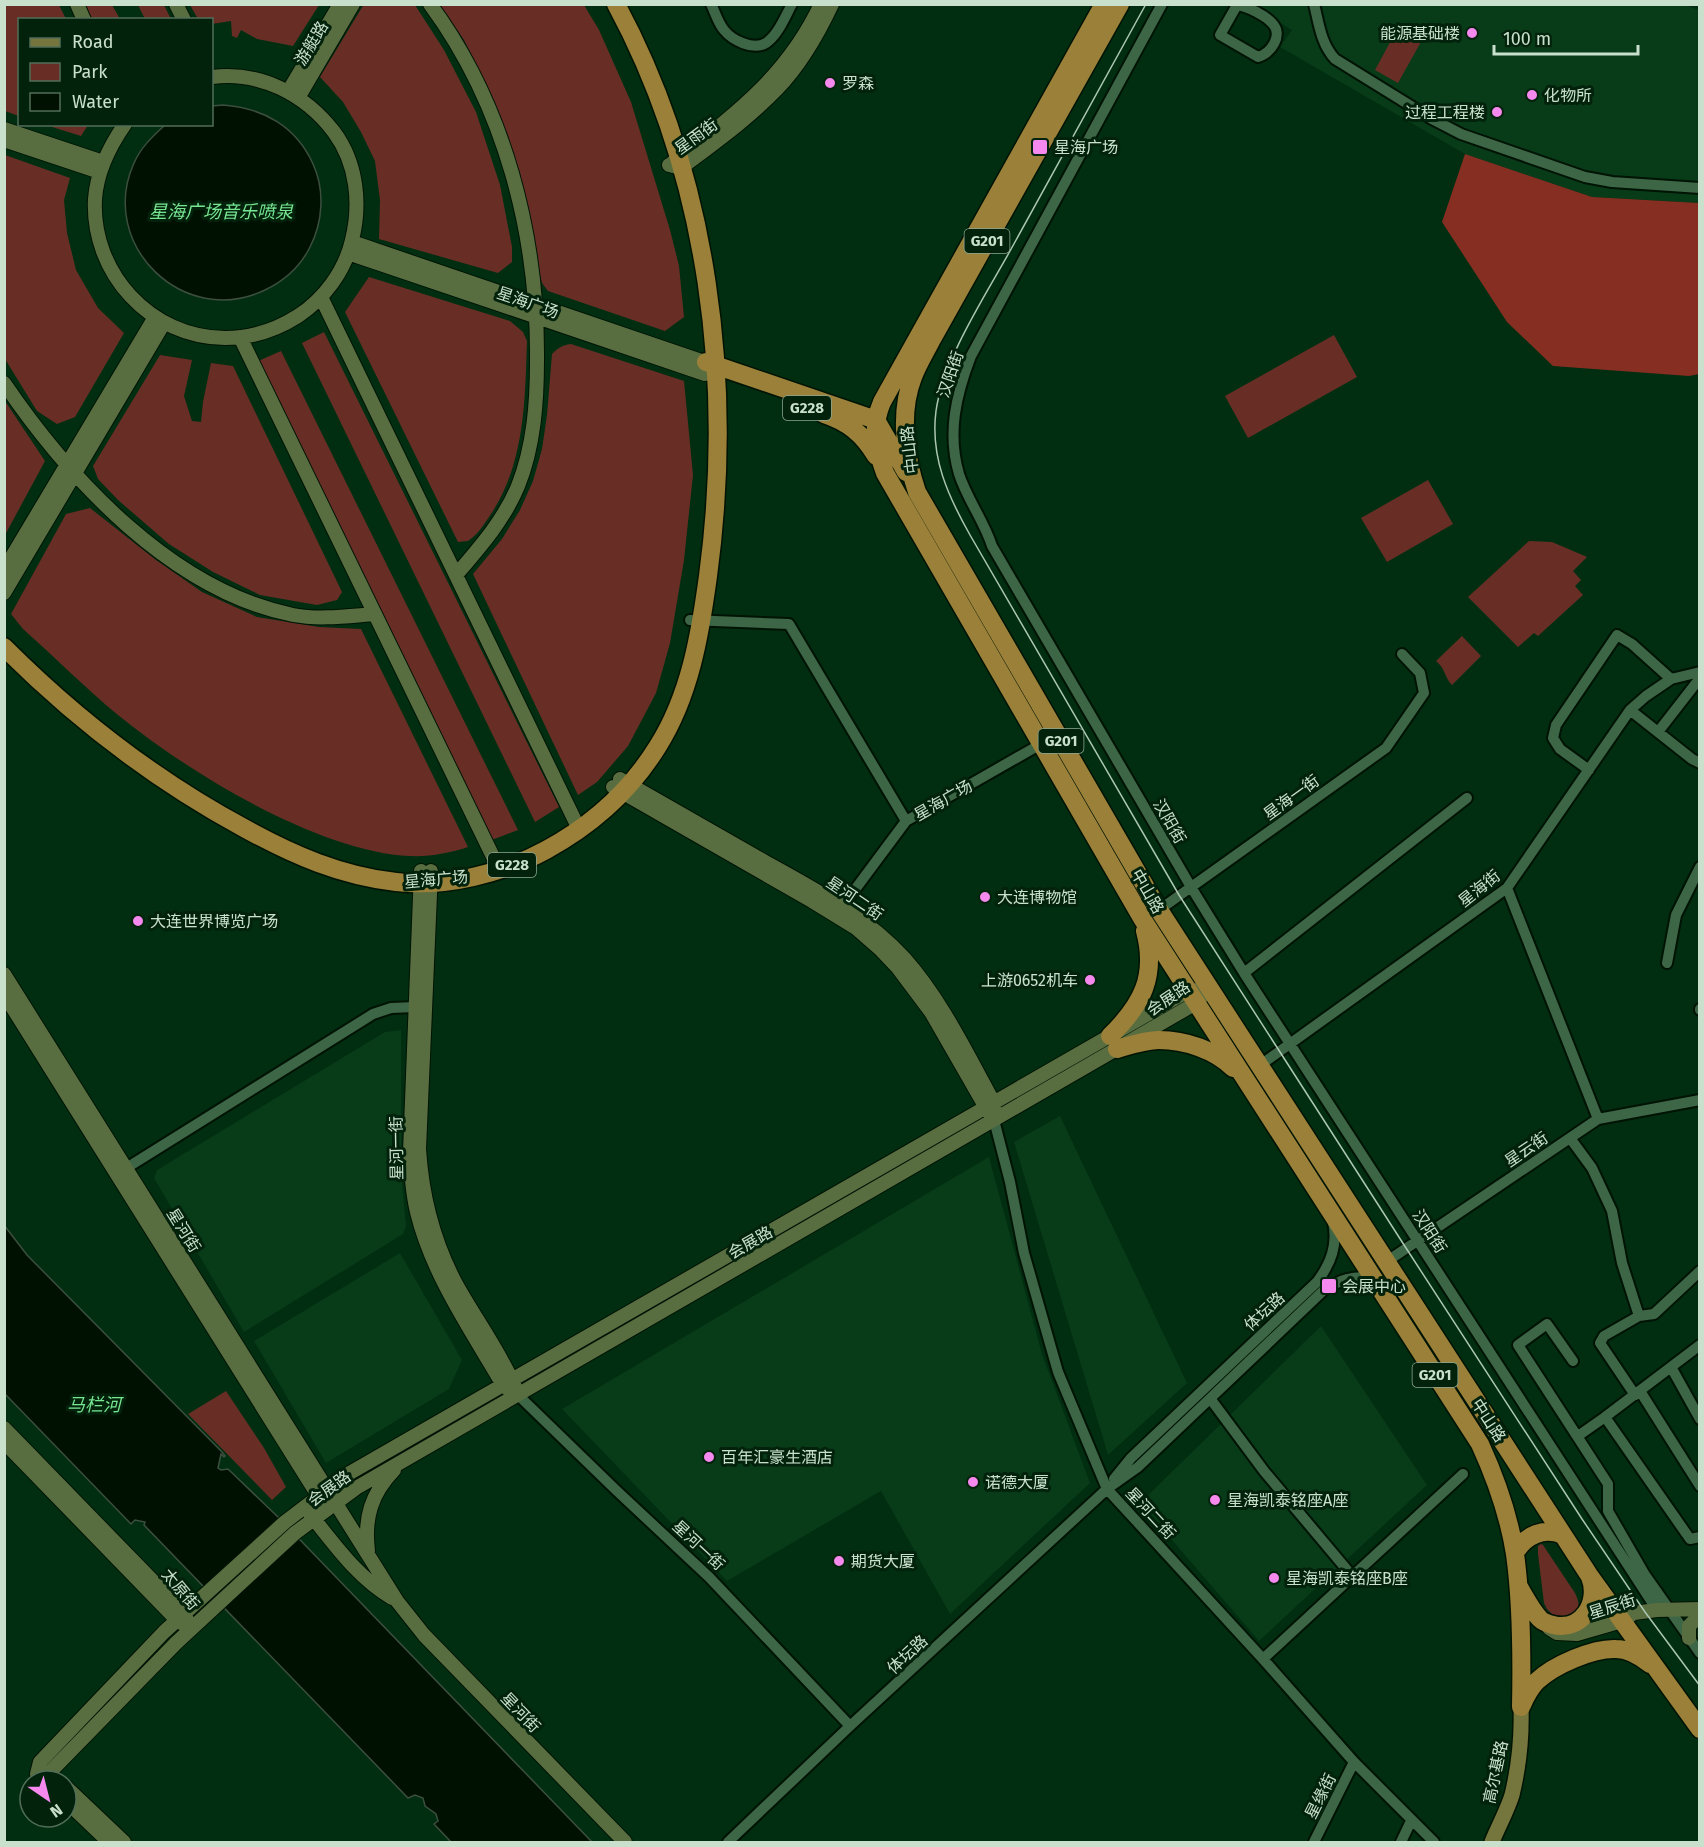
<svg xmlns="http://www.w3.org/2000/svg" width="1704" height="1847" font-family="'Fira Sans','Noto Sans SC',sans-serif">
<rect width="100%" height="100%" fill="#012e10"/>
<path fill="#083b18" d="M1681,4L1699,10V203L1592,197L1465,154L1280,47L1292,30L1258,10L1255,5Z
M401,1030V1172L406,1226L403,1234L244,1332L154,1178L157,1170L385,1032Z
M1060,1116L1187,1383L1108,1455L1014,1142Z
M989,1157L1042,1354L1090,1483L950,1614L881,1491L727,1581L562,1409Z
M400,1253L462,1360L449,1389L326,1463L254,1341Z
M1321,1326L1427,1485L1259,1641L1140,1503Z"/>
<path fill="#682e26" d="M5,4L59,5L66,19L20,20L19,116L5,111Z
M364,4L415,5L444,50L476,112L500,185L512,247V262L498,273L379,239L380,200L375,161L361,132L343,102L320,77Z
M85,5H112L120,19H92Z
M138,5H164L171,19H145Z
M190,5H319L293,46L257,39L241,30L237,38L232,36L231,21L212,24V20L198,19Z
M440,5H584L599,30L631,102L670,230L679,266L684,317L665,331L548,291L542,283L519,177L495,103L464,40Z
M1400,24L1417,32L1422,40L1398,83L1375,70Z
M46,125H88L81,136Z
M5,155L70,178L64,200L67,233L76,270L98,308L124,333L75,417L57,424L37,411L5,359Z
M369,277L510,321L523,332L527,341C525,401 525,465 489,517C483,526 477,535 468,541L458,542L345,312Z
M324,332L559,807L535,822L302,343Z
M1334,335L1357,377L1248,438L1225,396Z
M571,344L684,381L693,475L684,560L670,643L656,693L628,746L597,782L578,795L473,574L502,539L520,510L533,481L542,449L547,415L552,354C558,348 562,345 571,344Z
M281,351L518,830L489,841L256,362Z
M160,355L192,360L184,396L192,421L201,422L203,402L211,363L233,366L342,592L337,600L317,605L260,595L213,572L169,544L118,500L98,479L93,466Z
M5,401L45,461L5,535Z
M1428,480L1453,524L1387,562L1361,518Z
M90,508L156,560L202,592L257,617L319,627L361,629L468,847C450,853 429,857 410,856C318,852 188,772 118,715C85,688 55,657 23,629L11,614L66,514Z
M1529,541L1552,542L1587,557L1573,571L1581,580L1575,586L1583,595L1538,636L1534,633L1518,647L1468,597Z
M1462,636L1481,656L1452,685C1444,677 1446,669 1436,661Z
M226,1391L264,1448L286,1487L272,1500L188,1414Z
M1541,1544L1543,1545L1575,1593C1580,1604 1580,1608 1573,1618H1556L1547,1609L1544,1603L1538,1554V1546Z"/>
<path fill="#872e23" d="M1465,154L1592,197L1699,203V374L1689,376L1553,366L1507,322L1442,222Z"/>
<path fill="#001102" stroke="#3c4f3f" stroke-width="1.5" d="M223,105C263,108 296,126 313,164C325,190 323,222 310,247C300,267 284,281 265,290C184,329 97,245 134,163C141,147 153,136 165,125L212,124V106Z
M4,1225L27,1255L222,1452L225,1456L224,1457L221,1454L218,1468L221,1470L228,1469L277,1516L592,1842H451L434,1824L438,1821L436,1814L425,1806L423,1798L415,1795L408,1798L144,1525L145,1522L135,1520L131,1524L5,1394Z"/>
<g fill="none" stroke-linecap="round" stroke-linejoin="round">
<defs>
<path id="street" d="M711,4C715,12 718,23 724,30C732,40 753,51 766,43C778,35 785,17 792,4
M1162,4L971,356C956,395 947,433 959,474C967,499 984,521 992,546L1191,887L1244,973L1657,1610
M1314,4C1319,24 1321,44 1335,59L1432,119L1461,134L1585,177L1612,182L1700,188
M1237,5C1247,6 1266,16 1272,23C1284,35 1271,53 1258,57L1220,35Z
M690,620L789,624L906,821
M1630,710L1692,759L1700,763
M1658,732L1700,678
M1589,770L1560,749L1553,738L1556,725L1617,635L1632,644L1671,679
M1507,888L1598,1119
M842,907L906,821L1041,744
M1159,910L1386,748L1424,693L1420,673L1402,654
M1667,963L1676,915L1700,867
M1244,973L1467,798
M1700,1009V1010
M1259,1066L1507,888L1630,710L1646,696L1671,679L1700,672
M994,1120L1010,1182L1024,1253L1058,1372L1107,1489L1263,1659L1354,1762L1434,1842
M1570,1138L1592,1168L1612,1211L1622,1263L1639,1316
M120,1172L373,1014L391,1008L415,1007
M1386,1262L1598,1119L1700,1100
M1573,1361L1547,1324L1518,1345L1608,1484V1511L1645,1575L1700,1653
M1671,1367L1700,1419
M1640,1391L1700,1486
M518,1395L617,1491L709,1577L850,1726
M1635,1395L1600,1343L1604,1336L1639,1316L1654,1314L1700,1271
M1212,1401L1264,1471L1353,1577
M1605,1417L1690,1539L1700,1537
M1578,1436L1605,1417L1700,1345
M1114,1479L1131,1458L1317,1282C1331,1263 1338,1245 1333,1222
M1263,1659L1463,1474
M728,1842L850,1726L1107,1489L1138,1467L1324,1290C1340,1280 1353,1275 1372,1278
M1314,1842L1354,1762
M1401,1842L1411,1821"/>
<path id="secondary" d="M77,4L84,20
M176,4L184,20
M430,4C505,106 538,235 537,360C537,402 534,446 518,486C504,520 480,547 456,575
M288,92L340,4
M298,98L353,4
M125,124C109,147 97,171 95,199C91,273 151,338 225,338C251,338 276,330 298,316C324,299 345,271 352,240C361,204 357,163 334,132C305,94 260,71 212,77
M4,129L103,162
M4,140L100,172
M672,163C733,116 787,77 821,4
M669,165L681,168C714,143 748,119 777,89C800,65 818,34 832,4
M352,242L704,362
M348,253L705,374
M321,297L579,829
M240,337L499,869
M4,383C70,480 173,591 293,615C320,620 348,616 375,614
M4,570L155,317
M4,593L164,323
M620,779C669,807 718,835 767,863C816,890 867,917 905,959C942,1001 967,1054 994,1103V1112
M613,787L812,901L856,928L880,949L898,968L931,1012L989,1113
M421,871L410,1152C411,1172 412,1192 417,1212C432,1274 471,1330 503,1385L508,1389
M431,871L419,1149C422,1196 433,1240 455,1282C474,1317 499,1350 515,1387
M4,974L397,1601L424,1635L625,1842
M4,994L319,1497L326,1500
M4,1428L184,1613L188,1622
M4,1442L177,1620L183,1624
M310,1514C335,1545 357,1577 392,1598
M368,1551C364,1518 371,1494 394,1470
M1549,1628L1557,1633L1577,1634L1622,1621L1634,1613L1657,1610L1700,1609
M1689,1638V1626L1700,1615
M37,1774L40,1762L164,1632L285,1522L348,1474L1188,991L1198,990
M37,1774L50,1772L176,1643L295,1533L356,1488L1196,1003L1202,996
M66,1787L124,1842
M66,1801L109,1842"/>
<path id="primary" d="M1492,1842C1498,1827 1507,1811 1512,1795C1519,1766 1522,1737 1521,1707"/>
<path id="highway" d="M1104,4L882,402C871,428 876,448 885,473L1143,920L1480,1444C1496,1479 1509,1516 1515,1554C1522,1604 1522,1657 1521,1707
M1120,4L932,339C926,351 918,364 913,377C899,413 905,456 917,492L1159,910L1589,1575L1700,1729
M706,362L876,420L906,472
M824,414C848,422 863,434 876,456
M4,647C76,719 155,780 244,828C293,855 341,876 396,882C445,888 504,873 546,850C592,825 631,790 658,746C690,695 700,635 708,576C734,383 709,177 616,4
M1110,1036C1142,1005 1157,976 1145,931
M1117,1049C1131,1045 1145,1040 1159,1040C1185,1040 1215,1050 1233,1068
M1515,1553C1525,1535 1544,1527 1563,1535
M1519,1587C1525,1597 1532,1611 1540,1619C1543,1622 1549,1624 1553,1625C1582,1632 1600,1602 1590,1577
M1522,1705C1526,1696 1530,1688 1537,1681C1554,1665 1593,1648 1616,1649C1629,1649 1640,1656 1650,1664"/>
</defs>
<use href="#street" stroke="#011304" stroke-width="14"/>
<use href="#secondary" stroke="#011304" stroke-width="16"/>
<use href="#primary" stroke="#011304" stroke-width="18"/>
<use href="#highway" stroke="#011304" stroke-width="21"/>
<use href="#street" stroke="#3c6645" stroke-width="10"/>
<use href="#secondary" stroke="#586e41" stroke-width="14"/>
<use href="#primary" stroke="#74763d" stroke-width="15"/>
<use href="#highway" stroke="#9a8038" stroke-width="18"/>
<path stroke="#acc6b1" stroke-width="1.5" d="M1146,4C1101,87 1055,169 1010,251C985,296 943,360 936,411C930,457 948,496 970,535L1179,895L1406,1248L1582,1519L1645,1612L1700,1686"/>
</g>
<g fill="#f589ee" stroke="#02220b" stroke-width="2">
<circle cx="1472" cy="33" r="6"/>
<circle cx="830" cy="83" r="6"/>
<circle cx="1532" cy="95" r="6"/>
<circle cx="1497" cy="112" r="6"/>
<rect x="1032" y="139" width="16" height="16" rx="3"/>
<circle cx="985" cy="897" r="6"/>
<circle cx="138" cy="921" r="6"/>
<circle cx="1090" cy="980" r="6"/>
<rect x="1321" y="1278" width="16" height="16" rx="3"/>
<circle cx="709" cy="1457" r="6"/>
<circle cx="973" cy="1482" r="6"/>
<circle cx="1215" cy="1500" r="6"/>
<circle cx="839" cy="1561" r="6"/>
<circle cx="1274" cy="1578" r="6"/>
</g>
<g text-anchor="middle" stroke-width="6" stroke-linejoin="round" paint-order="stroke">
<g fill="#02220b" stroke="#8da792" stroke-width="1.5">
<rect x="964.5" y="229" width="45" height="24" rx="4.5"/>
<rect x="783" y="396" width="48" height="24" rx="4.5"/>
<rect x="1038.5" y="729" width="45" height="24" rx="4.5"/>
<rect x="488" y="853" width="48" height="24" rx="4.5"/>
<rect x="1412.5" y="1363" width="45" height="24" rx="4.5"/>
</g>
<g font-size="15" font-weight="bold" fill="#c9e0cc">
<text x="987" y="246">G201</text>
<text x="807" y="413">G228</text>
<text x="1061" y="746">G201</text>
<text x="512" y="870">G228</text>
<text x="1435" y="1380">G201</text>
</g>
<g font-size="16" fill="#c9e0cc" stroke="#02220b" text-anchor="start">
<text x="1460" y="39" text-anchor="end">能源基础楼</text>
<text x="842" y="89">罗森</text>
<text x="1544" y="101">化物所</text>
<text x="1485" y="118" text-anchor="end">过程工程楼</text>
<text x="1054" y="153">星海广场</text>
<text x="997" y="903">大连博物馆</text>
<text x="150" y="927">大连世界博览广场</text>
<text x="1078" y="986" text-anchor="end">上游0652机车</text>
<text x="1342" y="1292">会展中心</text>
<text x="721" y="1463">百年汇豪生酒店</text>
<text x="985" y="1488">诺德大厦</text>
<text x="1227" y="1506">星海凯泰铭座A座</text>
<text x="851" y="1567">期货大厦</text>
<text x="1286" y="1584">星海凯泰铭座B座</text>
</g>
<g font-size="16" fill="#c9e0cc" stroke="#02220b">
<text transform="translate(311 43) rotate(-59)" y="6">游艇路</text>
<text transform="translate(696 136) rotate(-36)" y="6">星雨街</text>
<text transform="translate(528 302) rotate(19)" y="6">星海广场</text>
<text transform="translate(950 374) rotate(-71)" y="6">汉阳街</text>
<text transform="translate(909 450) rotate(-97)" y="6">中山路</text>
<text transform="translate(1291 797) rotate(-36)" y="6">星海一街</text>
<text transform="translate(943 800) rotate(-30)" y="6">星海广场</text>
<text transform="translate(1170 821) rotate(60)" y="6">汉阳街</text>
<text transform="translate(436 879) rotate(-5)" y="6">星海广场</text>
<text transform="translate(1479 888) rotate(-39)" y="6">星海街</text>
<text transform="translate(1148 891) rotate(60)" y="6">中山路</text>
<text transform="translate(855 898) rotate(34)" y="6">星河二街</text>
<text transform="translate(1168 998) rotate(-34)" y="6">会展路</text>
<text transform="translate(396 1148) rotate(-91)" y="6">星河一街</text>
<text transform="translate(1526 1149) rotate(-34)" y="6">星云街</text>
<text transform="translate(184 1230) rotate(58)" y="6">星河街</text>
<text transform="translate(1430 1231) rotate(57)" y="6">汉阳街</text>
<text transform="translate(750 1242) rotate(-30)" y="6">会展路</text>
<text transform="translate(1264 1311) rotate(-43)" y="6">体坛路</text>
<text transform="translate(1489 1420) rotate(57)" y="6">中山路</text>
<text transform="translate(329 1488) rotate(-36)" y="6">会展路</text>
<text transform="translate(1151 1513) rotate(47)" y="6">星河二街</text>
<text transform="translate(699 1545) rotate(43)" y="6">星河一街</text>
<text transform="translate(181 1589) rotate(50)" y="6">太原街</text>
<text transform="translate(1612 1606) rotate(-18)" y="6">星辰街</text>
<text transform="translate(907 1654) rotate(-43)" y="6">体坛路</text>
<text transform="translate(521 1712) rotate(46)" y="6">星河街</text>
<text transform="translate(1495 1772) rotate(-78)" y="6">高尔基路</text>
<text transform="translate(1320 1796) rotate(-63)" y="6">星缘街</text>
</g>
<g font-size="18" font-style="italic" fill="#77e591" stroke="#02220b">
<text x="221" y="218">星海广场音乐喷泉</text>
<text x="94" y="1411">马栏河</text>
</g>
</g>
<rect width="1704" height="1847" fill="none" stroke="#c9e0cc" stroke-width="12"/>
<rect x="18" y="18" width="195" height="108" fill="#02220b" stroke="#526e58" stroke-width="1.5"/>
<rect x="30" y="38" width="30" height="9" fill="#74763d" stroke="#526e58" stroke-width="1.5"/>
<text x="72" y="48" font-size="18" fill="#c9e0cc">Road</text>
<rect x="30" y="63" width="30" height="18" fill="#682e26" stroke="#526e58" stroke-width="1.5"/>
<text x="72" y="78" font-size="18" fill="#c9e0cc">Park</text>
<rect x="30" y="93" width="30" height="18" fill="#001102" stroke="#526e58" stroke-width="1.5"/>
<text x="72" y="108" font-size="18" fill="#c9e0cc">Water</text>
<g transform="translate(48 1799) rotate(145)"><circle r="28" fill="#02220b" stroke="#526e58" stroke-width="1.5"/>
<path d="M0-4.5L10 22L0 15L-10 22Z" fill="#f589ee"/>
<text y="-9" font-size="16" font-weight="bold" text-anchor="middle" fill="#c9e0cc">N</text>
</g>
<path d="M1494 45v9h144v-9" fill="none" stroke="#c9e0cc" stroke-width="3"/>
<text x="1503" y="45" font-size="18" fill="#c9e0cc" stroke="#02220b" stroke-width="4.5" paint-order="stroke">100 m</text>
</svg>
